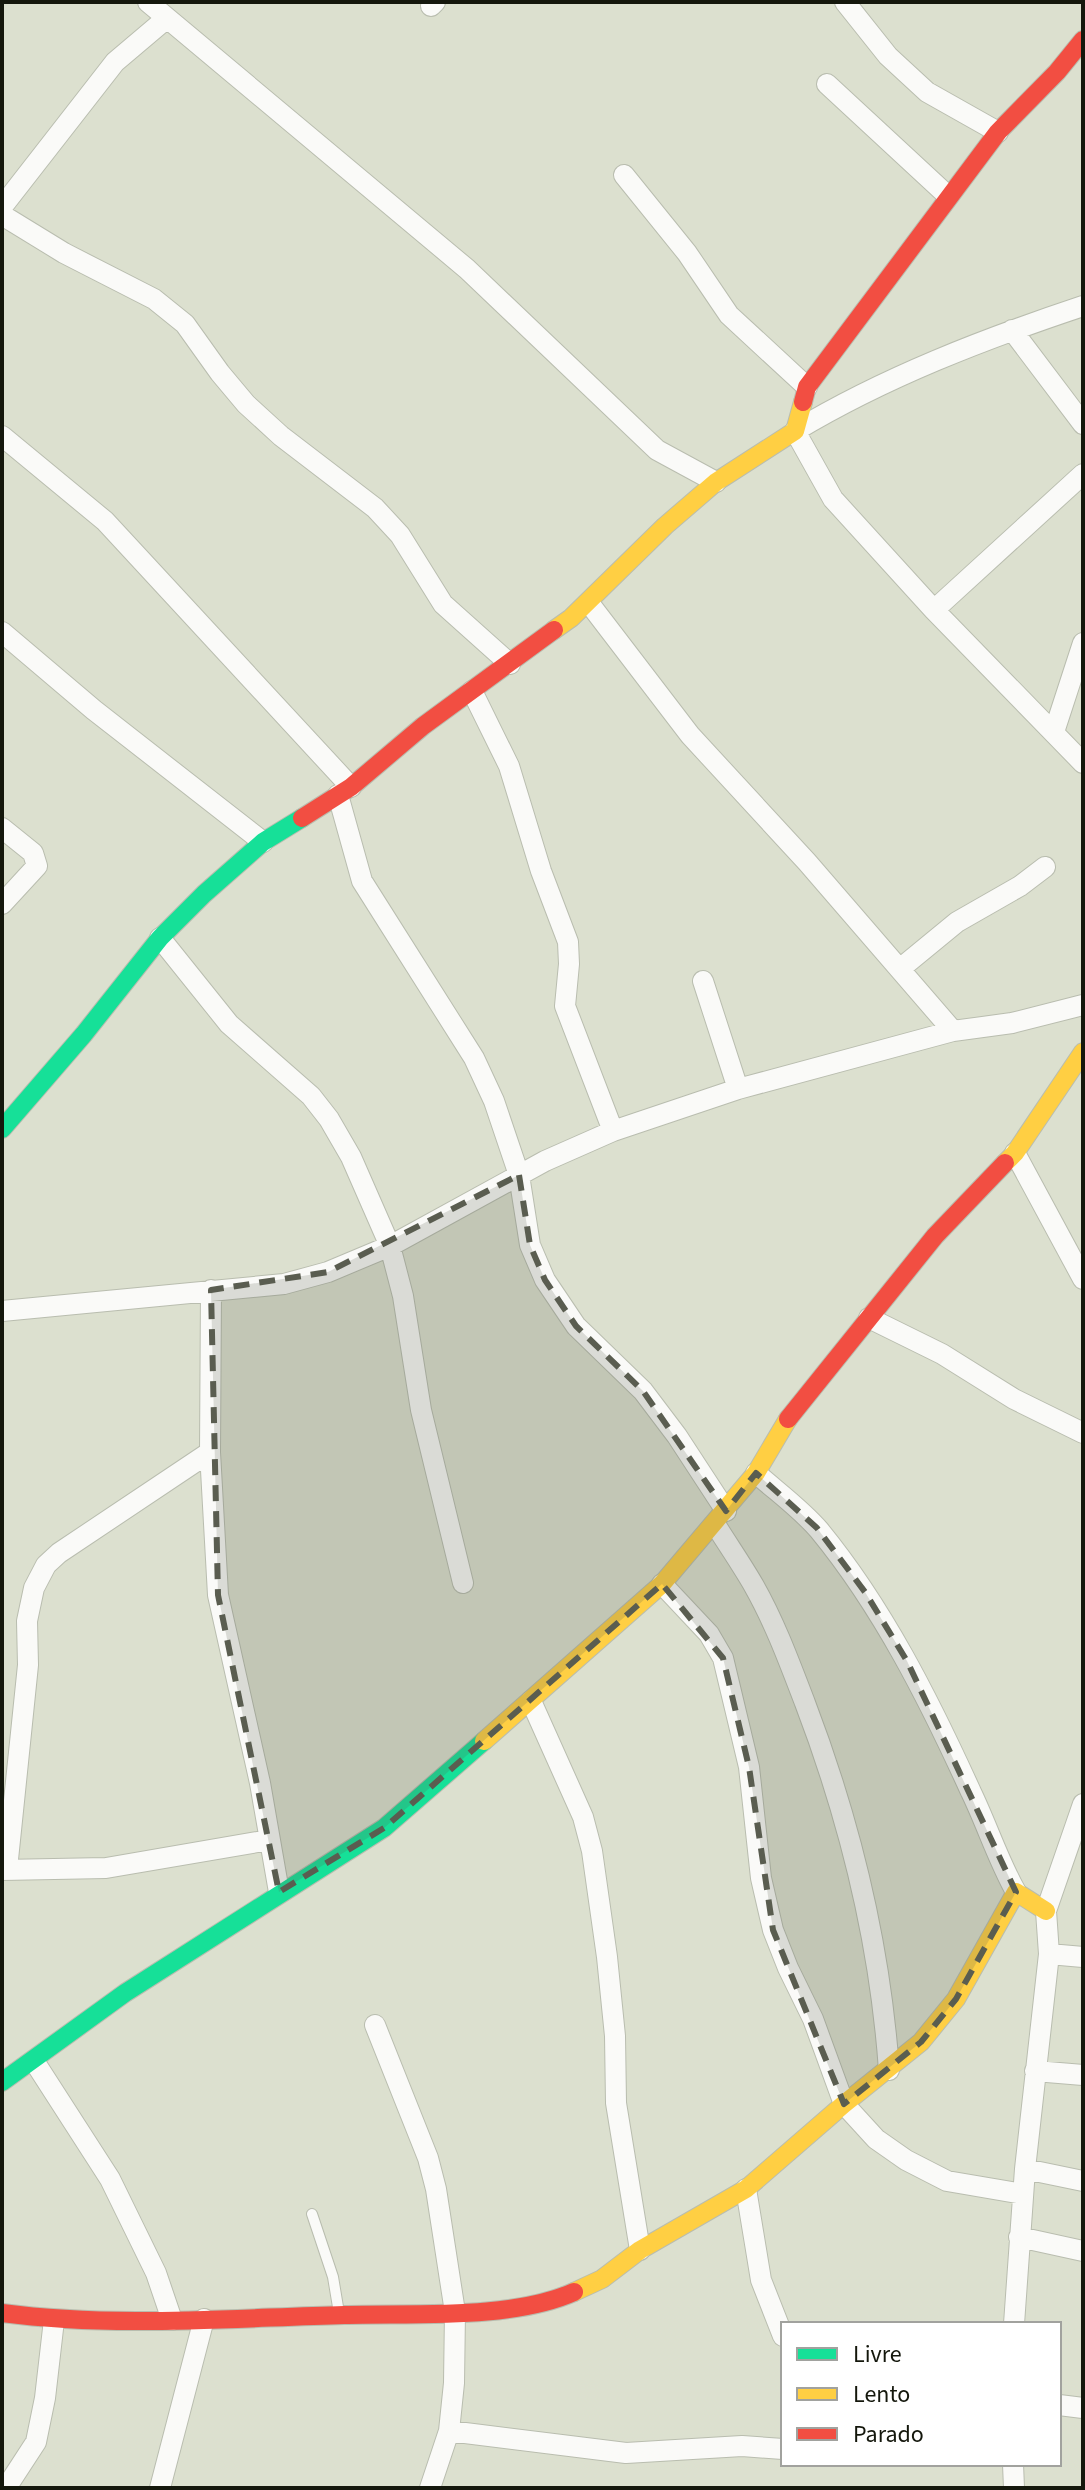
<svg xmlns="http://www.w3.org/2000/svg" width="1085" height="2490" font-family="'Source Sans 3',sans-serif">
<rect width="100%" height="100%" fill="#dce0cf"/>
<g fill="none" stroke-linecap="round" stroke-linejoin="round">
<defs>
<path id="lane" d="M312,2214L333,2277L339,2313"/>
<path id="street" d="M148,2L467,269L657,450L716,482
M845,2L888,56L927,92L998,132
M431,6L435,2
M827,84L948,196
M624,175L687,253L729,315L807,387
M2,207L115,62L167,18
M2,215L64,253L154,299L185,324L220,373L246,404L281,436L375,508L400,535L443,604L510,664
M1083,306C984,339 885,377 795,431L833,499L934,610L1083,763
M1012,330L1083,424
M2,436L105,521L351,787
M589,603L690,735L807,862L953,1031
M934,610L1083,474
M2,632L94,710L263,842
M472,691L509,766L541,871L568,942L569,964L565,1006L613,1131
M1054,732L1083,643
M338,795L362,881L474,1058L494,1101L519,1175L530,1245L545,1280L576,1326L643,1391L677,1436L726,1511
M2,828L33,853L37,866L2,904
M160,938L229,1024L311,1096L329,1119L351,1157L390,1246L403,1296L421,1410L463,1583
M901,968L957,922L1020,886L1045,867
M703,981L738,1089
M1015,1153L1083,1279
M211,1290L210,1452L218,1595L260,1783L279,1892
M2,1311L284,1284L328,1272L390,1246L545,1161L613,1131L738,1089L953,1031L1012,1023L1083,1005
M869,1318L942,1354L1014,1399L1083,1433
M756,1473C776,1491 801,1509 819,1530C883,1608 929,1700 971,1792C987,1825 998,1860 1016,1892
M715,1524C728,1545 742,1565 754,1586C775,1623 790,1664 805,1703C850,1821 880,1944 889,2070
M662,1584L709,1634L723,1658L749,1767L761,1878L773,1930L788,1968L813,2019L844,2104L876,2139L906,2160L947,2181L1023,2194
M531,1701L583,1817L592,1851L607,1957L615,2036L616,2103L640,2250
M7,1869L28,1665L27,1621L34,1588L46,1565L59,1553L210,1452
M2,1870L106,1868L269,1840
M1049,1954L1083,1957
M375,2025L428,2158L436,2189L455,2312L454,2383L449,2431L430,2488
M34,2061L110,2179L156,2273L172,2320
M1035,2071L1083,2075
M1025,2169L1083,2181
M746,2189L761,2280L783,2336
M1019,2237L1083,2251
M1014,2324L1025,2169L1049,1954L1046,1911L1083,1804
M1059,2405L1083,2408
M449,2431L626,2453L742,2446L783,2449
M1013,2464L1014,2488
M6,2488L36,2442L45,2398L54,2320
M160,2488L204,2319"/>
<path id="fast" d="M2,1129L84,1034L160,938L204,894L263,842L302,818
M2,2082L125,1993L384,1828L484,1741"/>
<path id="slow" d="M554,630L571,618L665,526L716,482L795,431L803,402
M1005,1163L1015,1153L1083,1052
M484,1741L662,1584L756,1473L788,1419
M574,2292L602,2279L640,2250L746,2189L844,2104L921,2042L956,1999L1016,1892L1046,1911"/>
<path id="jam" d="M803,402L807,387L998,132L1057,72L1083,40
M302,818L351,787L423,726L554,630
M788,1419L935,1236L1005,1163
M2,2313C115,2328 231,2318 344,2315C414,2313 511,2320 574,2292"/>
</defs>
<use href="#lane" stroke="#b9bdaf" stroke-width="12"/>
<use href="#street" stroke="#b9bdaf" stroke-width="22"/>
<use href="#fast" stroke="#b9bdaf" stroke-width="20"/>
<use href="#slow" stroke="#b9bdaf" stroke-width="20"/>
<use href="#jam" stroke="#b9bdaf" stroke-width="20"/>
<use href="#lane" stroke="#fafaf8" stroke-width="10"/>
<use href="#street" stroke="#fafaf8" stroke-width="20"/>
<use href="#fast" stroke="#16e098" stroke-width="18"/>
<use href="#slow" stroke="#ffcf43" stroke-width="18"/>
<use href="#jam" stroke="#f24e42" stroke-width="18"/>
</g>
<path fill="#5a5d50" fill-opacity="0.2" stroke="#5a5d50" stroke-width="6" stroke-dasharray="16 10" stroke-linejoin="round" d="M519,1175L530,1245L545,1280L576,1326L643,1391L726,1511L756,1473L817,1528L865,1592L907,1661L1016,1892L956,1999L921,2042L844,2104L773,1930L749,1767L723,1658L662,1584L384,1828L279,1892L218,1595L211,1290L328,1272Z"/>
<rect width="1085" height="2490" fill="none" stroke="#14170c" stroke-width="8"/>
<rect x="781" y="2322" width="280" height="144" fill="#ffffff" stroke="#a1a29e" stroke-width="2"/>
<rect x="797" y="2348" width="40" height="12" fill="#16e098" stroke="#a1a29e" stroke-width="2"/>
<text x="853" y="2362" font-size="24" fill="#14170c">Livre</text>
<rect x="797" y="2388" width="40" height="12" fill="#ffcf43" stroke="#a1a29e" stroke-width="2"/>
<text x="853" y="2402" font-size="24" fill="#14170c">Lento</text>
<rect x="797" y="2428" width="40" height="12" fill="#f24e42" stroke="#a1a29e" stroke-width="2"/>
<text x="853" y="2442" font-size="24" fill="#14170c">Parado</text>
</svg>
